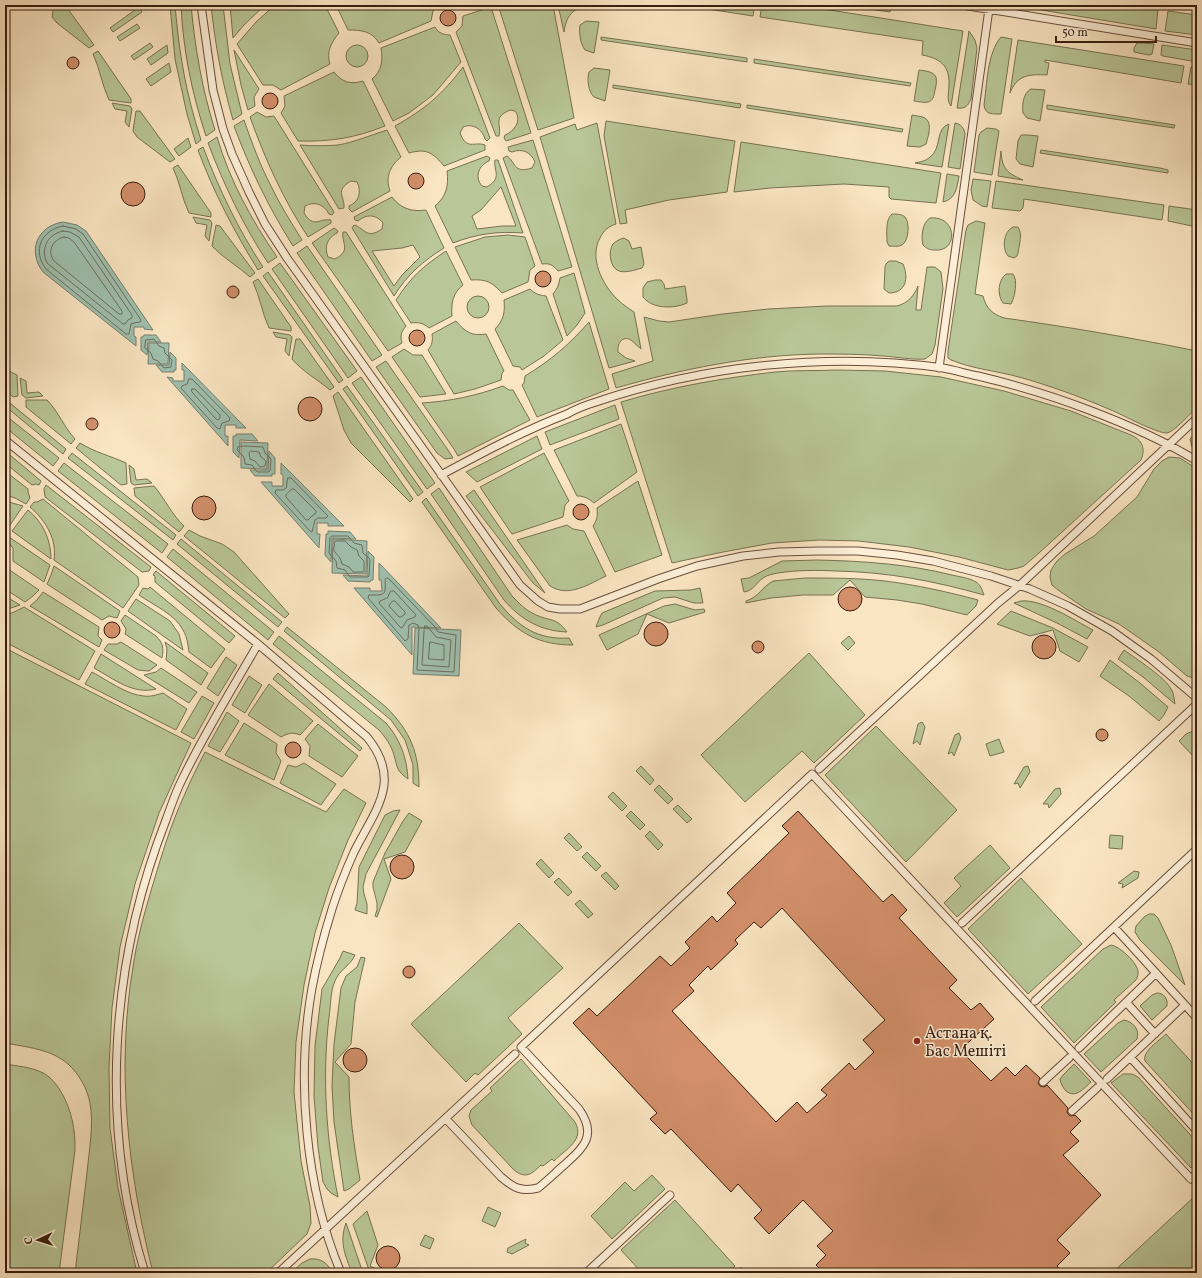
<svg xmlns="http://www.w3.org/2000/svg" width="1202" height="1278" font-family="Vollkorn,serif">
<rect width="100%" height="100%" fill="#fae5c2"/>
<filter id="stains"><feTurbulence type="fractalNoise" baseFrequency=".005" numOctaves="4"/><feColorMatrix values="0 0 0 0 .2 0 0 0 0 .09 0 0 0 0 .02 0 0 0 .5 -.17"/></filter>
<radialGradient id="worn" r=".72"><stop offset=".6" stop-color="#630" stop-opacity="0"/><stop offset="1" stop-color="#630" stop-opacity=".3"/></radialGradient>
<path fill="#b9c697" stroke="#787253" fill-rule="evenodd" d="M54,5H65L94,45L89,48L57,23L52,17Z
M170,5H175C179,53 186,94 201,140L196,144L187,114L175,59Z
M181,5H191C195,48 202,89 215,130L206,136C192,94 183,50 181,5Z
M211,5H223L230,64L242,114L233,120C222,82 215,44 211,5Z
M230,5H265L244,25L233,38Z
M275,5H325L339,33C331,43 326,52 330,64L281,90L273,85H263L237,44L256,22Z
M336,5H438L433,11L431,21L379,43C372,31 361,30 348,30Z
M498,5H553L574,118L538,130Z
M558,5H601V7C579,5 567,9 564,32Z
M682,5H755L753,16Z
M762,5H798L963,31L951,106C946,100 949,93 949,85C950,65 939,58 922,55L923,41L760,17Z
M840,5H891L890,12Z
M1011,5H1132L1158,9L1156,29Z
M139,7L142,12L113,32L110,28Z
M491,7L531,133L506,141L504,138L505,135C515,131 522,120 515,111L510,110C492,118 502,124 499,136H496L456,32L462,26L463,16Z
M1168,11L1197,15V35L1165,31Z
M586,21L599,22L594,53L585,50C580,43 579,33 580,25Z
M137,24L140,28L120,41L117,37Z
M435,27C438,33 444,35 450,35L461,62L433,95L409,113L393,121L372,79C382,71 383,60 381,48Z
M969,31L975,40L977,48L971,99C968,106 965,109 957,108Z
M601,37L747,58V62L601,40Z
M1001,37L1012,39L1001,114C993,114 985,115 984,105C987,85 987,53 1001,37Z
M1018,40L1184,66L1181,83L1045,60V62L1049,63L1047,75C1029,74 1017,75 1010,93Z
M150,43L153,47L134,60L131,56Z
M1137,43H1142L1154,44L1152,54L1149,55L1134,52V48Z
M346 56a11 11 0 1 1 22 0a11 11 0 1 1-22 0Z
M167,45L168,53L151,65L147,59Z
M1162,45L1197,50V62L1163,56L1161,55Z
M234,50L259,89L254,97L255,106L248,110L241,85Z
M98,51L131,99V103L109,100C102,85 100,69 93,54Z
M754,59L911,83L910,86L754,63Z
M169,63L171,72L151,86L146,79Z
M463,67L490,138L487,141L485,139C482,129 473,123 463,127L460,133C467,151 474,141 485,145V150L444,166C433,153 427,148 409,153L395,126C425,109 442,95 463,67Z
M1191,67L1197,68V85L1188,84Z
M594,68L610,70L605,101L594,97C588,91 587,80 589,72Z
M919,70C925,71 933,71 936,77C937,82 936,86 935,90C933,105 927,103 914,101Z
M334,72C342,82 350,85 363,81L385,126C355,138 330,142 298,141L281,113L285,106L284,96Z
M613,85L741,104L740,108L613,88Z
M1031,89L1045,90L1040,121L1027,118L1023,113C1022,105 1023,93 1031,89Z
M112,103L130,106L132,109L129,127L125,122L127,111L115,109Z
M747,105L903,129L902,132L747,108Z
M1047,105L1175,125L1174,128L1047,109Z
M136,111H140L175,159L170,162L137,137L133,131Z
M257,112L266,117L274,116L334,212L332,215L329,214C324,204 314,201 305,206L304,213C314,229 319,218 331,220V223L308,237C282,197 266,161 250,117Z
M912,115C916,116 921,116 925,118C933,123 928,137 926,144L920,147L907,146Z
M244,120C252,143 260,165 271,186C280,205 291,222 302,240L293,246C269,208 250,169 234,126Z
M606,121L735,141L727,192L669,200L625,210L627,223L620,224L604,136Z
M597,123L616,224C609,226 603,231 600,238C589,258 602,284 617,299C622,304 628,308 634,312L641,349C638,346 634,343 631,340C622,335 617,344 618,352L626,358L635,361L609,368L540,137L575,124L577,130Z
M955,123C961,124 964,128 965,134L960,169L948,167Z
M949,124L942,167L915,163C920,162 926,161 930,157C942,149 935,128 949,124Z
M987,128L996,129L999,131L992,175L974,172L979,135L981,132Z
M387,130L401,157C390,166 385,177 390,191L352,212L349,209V206C359,202 362,192 357,182L351,181C334,191 345,196 344,208L339,209L300,145C313,146 325,146 338,145C355,142 371,135 387,130Z
M1021,135H1028L1038,136L1033,167L1020,164L1016,159L1018,141Z
M217,137C230,181 251,219 277,257L268,263C243,225 224,185 208,143Z
M188,138L191,147L179,156L174,149Z
M533,140L572,267L558,271C553,265 550,263 542,264L503,158L507,156C516,162 513,174 532,168L535,162C531,152 522,148 512,152L509,151L508,147Z
M741,142L941,173L936,203L891,199L889,197V187L844,184L770,188L734,192Z
M203,147C219,189 238,229 263,267L258,270C234,231 214,193 198,150Z
M1041,150L1160,168L1168,170V173L1040,153Z
M1001,151C1002,169 1007,173 1023,180L998,176Z
M487,156L490,158L489,161C479,165 474,177 482,186L487,187C503,177 493,171 495,160H498L523,233C498,231 476,234 453,243L435,206C446,197 449,186 447,171ZM501,187L516,226H502L477,229L472,216L481,210Z
M178,165L211,213V217L189,213C182,199 180,182 173,168Z
M947,174L959,176C957,187 956,199 943,202Z
M973,179L991,181L987,207L982,206L973,200L971,190Z
M996,181L1164,205L1162,220L1024,199L1023,208L1020,211L992,208Z
M392,197C401,209 412,212 426,210L444,248C423,261 407,275 394,296L352,228L354,225C365,228 366,240 382,229L383,223C376,214 366,214 358,221L355,220L354,217ZM413,245L420,257L402,275L394,286L372,251L402,248Z
M1169,206L1197,210V227L1168,221Z
M892,214C896,214 902,214 905,217C910,222 909,241 902,245C899,247 893,246 889,246L887,242C887,234 885,220 892,214Z
M193,217L210,220L212,223L209,241L205,236L207,225L196,223Z
M930,218C957,215 959,252 935,250C930,250 927,249 923,245C921,237 922,223 930,218Z
M976,221L985,223L975,294L983,296C986,308 992,314 1004,318C1069,327 1133,338 1197,351V407C1191,413 1174,432 1167,433C1158,434 1121,414 1111,410C1081,397 1051,386 1019,377C997,371 973,369 951,360L948,358V351L966,230L968,225Z
M216,225L220,226L255,273L250,277C238,266 223,258 212,246Z
M1013,227H1018C1023,234 1019,245 1018,253L1017,256L1014,258L1008,256C1002,249 1003,232 1013,227Z
M334,228L338,231L337,233C327,238 324,247 328,257L335,259C352,250 341,243 343,232H346L406,326C401,332 400,336 402,343L388,351L312,243Z
M508,235L525,237L535,266L530,270L528,282L502,293C492,282 486,279 471,280L455,247L485,237Z
M624,238L629,241L632,249L641,247L644,264L642,268C635,270 623,274 617,270C610,266 608,251 613,244C616,241 620,239 624,238Z
M307,246L382,355L372,361L297,253Z
M446,251L463,285C453,293 451,302 452,316L429,328C423,323 419,322 411,323L396,300C412,276 422,267 446,251Z
M889,261H896L903,264C909,278 906,293 889,293L884,289L885,267L886,264Z
M280,263L357,371L348,378L272,269Z
M927,267H935L941,272L943,289L935,345L932,354L925,359C912,360 897,357 883,356C862,354 840,354 819,354C750,355 682,369 616,388L612,374L653,361L644,317L659,321L669,322L723,314L768,309L827,306H897C908,303 914,296 918,286L916,310H921Z
M268,272L343,380L339,383L263,276Z
M574,273L585,313L577,325L567,336L553,294C557,289 559,285 560,278Z
M1006,274H1013C1018,280 1015,297 1011,304L1003,303C997,295 998,280 1006,274Z
M258,279L291,327V331L269,328C262,313 260,297 253,282Z
M655,280H661L664,284L665,289L685,286L687,299V303C674,309 652,309 643,297V288L647,282Z
M530,289C535,294 539,295 546,296L563,340L544,356L522,370L520,367L513,366L495,329C504,320 505,312 504,300Z
M467 307a11 11 0 1 1 22 0a11 11 0 1 1-22 0Z
M456,321C466,333 472,336 486,334L504,371L502,373L501,380L475,389L454,394L428,350C432,345 433,341 432,334Z
M589,322L609,389L537,417L522,385L524,383L525,376C550,361 570,344 589,322Z
M273,332L290,335L292,337L289,356L285,351L287,339L276,337Z
M296,339H300L334,387L330,390C317,379 303,372 292,359Z
M404,349L413,355H422L446,394L420,397L392,357Z
M386,361L448,450L453,458L445,459L437,453L376,367Z
M5,369L17,375L18,396L13,397L5,390Z
M837,370L885,371L941,377L1004,391L1071,411L1131,435C1142,440 1146,448 1141,460L1039,553L1024,566L1018,568L1008,570L959,557L909,547L859,541L819,540L772,543L718,553L672,563L621,402C671,387 723,378 775,372C795,370 816,371 837,370Z
M361,377L435,483L427,489L352,383Z
M20,378L26,381L27,393L39,392L43,396L26,398L22,395Z
M347,386L423,492L418,496L343,389Z
M503,386L509,390H513L530,420L458,456L454,449L422,403C452,401 475,396 503,386Z
M338,392L413,499L410,502L351,443L344,430L333,396Z
M5,399L66,449L63,454L5,406Z
M26,400H47C58,411 64,427 75,439L71,444L26,407Z
M615,405L619,419L550,445L545,432Z
M5,415L59,458L53,466L5,427Z
M621,424L637,472L594,503C588,498 584,496 577,496L554,450Z
M1197,430V453L1192,447L1190,439Z
M537,436L542,449L477,482L466,472Z
M80,443C94,452 111,456 126,463L127,484L121,485L76,448Z
M5,451L41,481L39,485L36,484L32,485L5,463Z
M72,453L176,535L173,540L68,458Z
M544,453L569,501L565,505L563,517L512,534L480,487Z
M1169,457L1180,458L1197,469V679L1187,676L1159,652L1119,624L1086,609L1058,590L1052,585L1050,577L1051,570L1057,561L1065,554L1094,536L1137,497L1154,469L1162,461Z
M64,463L168,544L162,553L58,471Z
M129,465L134,469L136,480L147,479L152,483L134,485L131,483Z
M5,471L28,489V492L30,498L26,504L15,498L5,495Z
M638,481L662,555L615,572L593,526C597,520 598,516 597,508Z
M46,485L151,567L149,571L142,572L45,497L44,489Z
M154,486C165,499 172,515 184,526L179,532L135,496L134,488Z
M439,488L512,596C519,603 525,610 534,614C550,622 555,616 567,632C541,631 521,620 504,600L431,494Z
M474,490L545,593L533,583L466,496Z
M426,498L500,604C519,627 538,640 569,638L573,645C539,645 518,633 496,608L422,502Z
M43,499L138,577L139,585L123,608L54,560C57,539 46,521 30,507L34,502H37Z
M5,501L23,506L8,528L5,526Z
M28,510C43,522 51,540 51,559L12,531Z
M567,525L573,529L584,531L606,576C589,584 569,598 550,586L517,540Z
M189,530L200,536L222,544L234,552L289,614L285,618L184,536Z
M9,537L50,565L44,582L13,561V548L7,541Z
M181,539L282,622L278,627L177,544Z
M173,549L274,632L268,640L167,557Z
M817,560C863,561 908,564 952,575C960,577 970,578 976,582C981,585 982,590 984,595C934,581 888,572 836,571C817,570 797,570 778,573C773,574 767,575 763,578C756,583 753,591 744,592L741,579L749,578L782,561Z
M54,566L120,611L117,618L109,616L102,620L47,584L51,575Z
M8,569L39,590L33,596L25,602L5,589V573Z
M156,571L235,636L229,643L155,582V576L153,575Z
M805,578C832,578 858,578 885,581C917,585 948,592 978,600L976,606L967,615L922,604L897,600L865,597L850,580L833,595H803L771,598L746,603V601C759,597 762,587 773,581Z
M150,587L225,649L211,668L189,652C188,644 187,637 183,630C175,614 153,605 139,595L143,588L148,589Z
M700,588L703,603H694L675,597L663,598L603,625L596,627L599,619L602,613L655,591L691,590Z
M43,592L99,627L98,636L102,640L99,647L30,606L37,600Z
M5,596L20,605L5,610Z
M136,599L170,621L179,634L183,650L128,611Z
M1021,601C1042,599 1074,620 1093,630L1087,639L1059,624L1014,603Z
M675,604L695,610L704,609L705,612L669,623L647,614L638,634L607,650L599,635L664,606Z
M24,607L95,651L79,680L5,642V614L12,613Z
M1011,611L1053,628L1088,647L1079,662L1060,651L1053,630L1030,636L997,624Z
M125,615L156,636C163,643 164,648 162,658L125,634L126,629L121,621Z
M287,627L386,707C411,732 419,753 419,787L413,783V765L409,752L405,740L391,720L284,631Z
M279,636L386,723C400,739 407,758 408,779C396,770 398,769 394,755C391,745 386,738 379,730L273,644Z
M849,636L855,643L848,650L841,643Z
M121,642L157,665L149,671L138,670L104,650L108,644H117Z
M165,642L208,673L201,685L166,660L167,649Z
M5,648L191,743L159,813L135,884L120,947L112,1008L109,1068L110,1128L118,1188L137,1273H75C79,1240 83,1206 87,1173C89,1150 94,1126 90,1103C87,1088 79,1074 68,1064C51,1049 26,1047 5,1043Z
M1124,650C1135,658 1165,677 1171,689C1174,693 1174,699 1175,704L1143,677L1118,659Z
M809,653L865,715L814,763L802,751L745,802L701,755Z
M101,654L156,689C133,695 114,679 94,668Z
M226,657L237,665L218,696L207,688Z
M1110,660L1140,683L1168,707L1164,715L1159,721L1129,696L1100,676Z
M161,668L197,692L189,703L144,675L156,672Z
M92,672C107,680 127,695 144,696C150,697 156,695 163,693L187,709L176,730L85,684Z
M278,673L362,748L360,751L273,679Z
M249,676L262,685L245,713L232,705Z
M269,684L313,721L300,735C293,732 288,733 281,737L248,715Z
M202,696L214,703L194,739L181,732Z
M227,712L239,721L220,752L208,746Z
M922,722L925,727L920,745L917,741L913,744L918,724Z
M244,723L277,744L276,753L281,761L274,780L225,755Z
M318,724L358,756L342,777L309,756L310,746L305,739Z
M876,726L957,810L906,862L825,775Z
M1193,731L1197,736V756H1193L1179,741L1186,734Z
M959,733L961,738L954,756L952,752L948,754L955,735Z
M999,739L1004,752L990,756L986,744Z
M205,752L326,812L344,789L366,803L348,840L329,888L315,933L304,985L296,1042L294,1092L301,1161L310,1206L311,1223L307,1234L266,1273H153C128,1173 116,1069 133,967C137,939 145,911 153,884C162,854 171,824 184,796C190,781 198,766 205,752Z
M304,763L336,784L321,805L280,783L288,765L296,767Z
M641,766L654,780L650,785L636,771Z
M1028,766L1030,772L1020,788L1018,783L1014,784L1024,767Z
M659,785L673,799L668,804L654,790Z
M1060,788L1061,794L1049,808L1048,804H1043L1055,789Z
M613,792L627,806L622,811L608,797Z
M678,805L692,819L687,823L673,809Z
M400,810L366,874L363,887L364,894L367,904V914L355,910L357,903L359,867L385,815L393,811Z
M631,811L645,825L640,830L626,816Z
M409,813L422,821L405,852L384,859L391,879L377,917L375,916L377,910V903L373,887V882L385,853L403,821Z
M650,831L663,845L658,850L645,836Z
M569,833L582,847L577,851L564,838Z
M1110,835L1123,836L1122,849L1109,848Z
M990,845L1010,868L957,917L944,903L961,886L954,878Z
M587,852L601,866L596,871L582,857Z
M541,859L554,873L549,878L536,864Z
M1134,871L1139,872L1138,878L1122,888L1123,884L1118,883Z
M606,872L619,886L615,890L601,876Z
M559,878L572,892L568,896L554,882Z
M1021,878L1082,944L1028,994L968,929Z
M580,900L593,914L588,918L575,904Z
M1149,914H1154L1158,918L1171,945L1185,985L1140,940L1135,932L1136,926L1144,917Z
M519,923L563,968L508,1018L522,1034L478,1075L475,1073L466,1082L411,1024Z
M1111,945C1119,946 1134,960 1137,968C1139,972 1138,976 1136,980L1114,1000L1116,1002L1074,1043L1041,1007L1103,949Z
M343,951L355,955C351,965 339,970 335,981C330,992 331,1005 329,1017C322,1077 326,1138 338,1197L331,1193L327,1189L323,1182L318,1147L314,1096L315,1046L322,989L340,958Z
M361,957L365,958L355,1002L351,1044L335,1062L349,1077C349,1112 354,1146 360,1180L349,1189L344,1191L334,1122L332,1086L334,1044L341,988L346,976L357,967Z
M1157,993C1164,993 1168,999 1167,1006L1152,1020L1140,1006L1152,995Z
M1124,1020C1133,1022 1140,1029 1137,1039L1101,1072L1084,1054L1118,1023Z
M1166,1034L1197,1068V1118L1145,1061C1142,1051 1159,1041 1166,1034Z
M521,1059L575,1122C585,1140 566,1149 554,1161L552,1159L543,1166L541,1165C532,1174 525,1180 513,1169L472,1125L469,1116L471,1110L492,1091L490,1088Z
M5,1064C17,1066 30,1067 41,1072C60,1080 72,1111 74,1131C75,1137 75,1144 75,1150L59,1273H5Z
M1074,1064L1091,1082C1084,1088 1076,1099 1066,1091C1063,1088 1061,1084 1060,1079L1064,1074Z
M1123,1074H1132L1138,1077L1197,1142V1162L1191,1168L1111,1083Z
M652,1175L665,1189L612,1239L591,1216L625,1182L634,1191Z
M1197,1194V1273H1112L1195,1196Z
M675,1200L735,1266L727,1273H642L621,1250Z
M488,1207L501,1213L495,1227L482,1221Z
M367,1211L378,1245L370,1266L385,1273H370L353,1224Z
M346,1223L363,1273H352C345,1255 339,1242 346,1223Z
M425,1235L434,1239L430,1249L420,1245Z
M526,1239L525,1243L529,1245L512,1254L507,1252L508,1248Z
M310,1259C321,1258 328,1263 332,1273H291L302,1263Z"/>
<path fill="#9fc0ae" stroke="#767f6e" d="M63,222L77,225L86,231L153,330L144,329V327H134V336L136,337V346L43,272C27,251 37,226 63,222Z
M144,335H156L161,342H148L147,355L141,350V337H143Z
M149,343H169L168,364H148Z
M170,352L176,358V370H174V372H162L156,365H169Z
M182,363L246,428H236V425H225V436H228V446L167,377L173,378V381H184V370H182Z
M236,434H252L258,441L240,440L239,458L233,452V436H236Z
M241,442L268,443L267,469L241,468Z
M269,451L275,458V474H272V476H255L250,470H268Z
M281,463L344,526H328V523H317V534H320L319,548L261,482H272V486H283V475L281,474Z
M328,531L350,532L356,539L332,538L331,562L325,555L326,534H328Z
M333,539L367,541L366,574L332,573Z
M368,551L374,557L373,580H371L370,582L348,581L343,575L367,576Z
M379,563L441,628L412,627V655L354,588H370V591H382L381,580H379Z
M415,628L461,630L459,676L413,674Z"/>
<g fill="none" stroke-linecap="round" stroke-linejoin="round">
<path stroke="#6c6e5e" stroke-width="1" d="M63,226L76,229L83,234L141,320L140,322L134,323L131,324L129,334H126L46,269C32,251 41,230 63,226Z
M63,231L70,232L79,237L132,315V318L128,320L125,324H123L47,263C40,248 48,234 63,231Z
M64,237L69,238L74,242L122,311V314H119L54,261C47,251 52,240 64,237Z
M146,340L154,339L159,346L164,348L165,353L172,360L171,367L164,368L158,361L153,359L151,353L145,348Z
M189,379H192L230,418L229,421L222,423L220,429L217,428L181,388L182,386L187,384Z
M192,389H195L220,415V418L218,420L216,419L192,392Z
M244,446L263,447L265,453L271,459L270,471L268,472H257L252,465L245,464L244,457L237,450L238,447Z
M251,451L259,452L261,457L266,461L265,466L260,467L255,461L250,459L249,453Z
M288,478H291L328,516L326,518H318L315,520L312,532L310,531L275,493L276,490H283L286,488Z
M292,489H294L316,511V513L312,516L308,520H306L286,497V495Z
M332,536H348L354,543L362,545L363,553L370,559L369,576L368,577H350L345,570L337,568L336,561L329,553L330,538Z
M335,541H345L351,547L357,550L359,556L364,561V572H353L349,567L342,564L340,558L334,551Z
M387,578L389,579L436,628L438,632L456,635L454,672L417,670L419,628L418,625L413,623L409,625L408,639L405,641L368,598L369,595C385,595 386,596 385,580Z
M391,591H394L416,615L415,617L407,620L402,628L400,627L379,603L380,601L387,598Z
M393,601H395L405,612V614L401,617H399L389,606L390,604Z
M425,626H427L436,637L451,640L449,667L422,665L424,631Z
M430,642L444,645V660L429,659Z"/>
</g>
<path fill="#d28f6a" stroke="#381d0f" fill-rule="evenodd" d="M440 18a8 8 0 1 1 16 0a8 8 0 1 1-16 0Z
M67 63a6 6 0 1 1 12 0a6 6 0 1 1-12 0Z
M262 101a8 8 0 1 1 16 0a8 8 0 1 1-16 0Z
M408 181a8 8 0 1 1 16 0a8 8 0 1 1-16 0Z
M121 194a12 12 0 1 1 24 0a12 12 0 1 1-24 0Z
M535 279a8 8 0 1 1 16 0a8 8 0 1 1-16 0Z
M227 292a6 6 0 1 1 12 0a6 6 0 1 1-12 0Z
M409 338a8 8 0 1 1 16 0a8 8 0 1 1-16 0Z
M298 409a12 12 0 1 1 24 0a12 12 0 1 1-24 0Z
M86 424a6 6 0 1 1 12 0a6 6 0 1 1-12 0Z
M192 508a12 12 0 1 1 24 0a12 12 0 1 1-24 0Z
M573 512a8 8 0 1 1 16 0a8 8 0 1 1-16 0Z
M838 599a12 12 0 1 1 24 0a12 12 0 1 1-24 0Z
M644 634a12 12 0 1 1 24 0a12 12 0 1 1-24 0Z
M104 630a8 8 0 1 1 16 0a8 8 0 1 1-16 0Z
M1032 647a12 12 0 1 1 24 0a12 12 0 1 1-24 0Z
M752 647a6 6 0 1 1 12 0a6 6 0 1 1-12 0Z
M1096 735a6 6 0 1 1 12 0a6 6 0 1 1-12 0Z
M285 750a8 8 0 1 1 16 0a8 8 0 1 1-16 0Z
M798,811L883,902L892,894L907,910L899,918L957,980L949,988L971,1010L980,1003L994,1019L960,1050L991,1081L1006,1067L1015,1076L1026,1065L1040,1078L1038,1083L1040,1086L1044,1087L1047,1085L1068,1108L1067,1112L1069,1115L1071,1116L1075,1115L1081,1121L1070,1132L1079,1141L1063,1155L1101,1195L1057,1240L1070,1253L1057,1266L1063,1273H824L816,1265L826,1255L817,1246L833,1231L803,1200L769,1234L754,1218L762,1210L738,1184L731,1192L671,1129L665,1134L650,1119L657,1113L573,1023L589,1008L597,1016L660,956L671,966L690,948L685,942L712,916L717,922L736,903L727,893L789,833L782,826ZM782,908L885,1020L863,1040L874,1052L855,1070L849,1063L821,1090L827,1095L807,1113L797,1102L776,1122L672,1011L694,991L689,985L708,966L711,970L738,944L735,940L754,922L761,928Z
M390 867a12 12 0 1 1 24 0a12 12 0 1 1-24 0Z
M403 972a6 6 0 1 1 12 0a6 6 0 1 1-12 0Z
M343 1060a12 12 0 1 1 24 0a12 12 0 1 1-24 0Z
M376 1258a12 12 0 1 1 24 0a12 12 0 1 1-24 0Z"/>
<g fill="none" stroke-linecap="round" stroke-linejoin="round">
<defs>
<path id="lane" d="M201,5L213,90L223,129L232,154L249,192L265,224L287,258L520,585L538,601L548,607L560,609H580L658,579L697,566L743,556L779,552L819,551H858L897,555L933,561L991,576L1030,589L1068,606L1112,631L1151,659L1197,698
M962,5L1197,43
M939,368L989,9
M5,440L258,644L367,737C403,781 375,810 354,852C346,870 338,890 332,909C324,935 317,961 312,988C296,1079 305,1187 341,1273
M441,475C482,453 523,431 567,414C576,409 586,405 596,402C705,365 830,352 943,368C955,370 967,374 978,376C1016,385 1053,396 1089,410C1126,424 1163,440 1197,461
M819,769L998,603L1020,585L1197,418
M962,923L1197,704
M1114,927L1197,1018
M1035,1001L1197,849
M1126,1002L1155,1034
M1079,1048L1156,973
M1130,1057L1197,1131
M1107,1079L1185,1005
M1043,1082L1069,1058
M1072,1111L1097,1088
M446,1119L501,1177C514,1188 521,1192 538,1188C547,1181 555,1173 563,1166C583,1148 598,1136 579,1109L521,1047L812,774L1191,1179L1197,1174
M145,1273C99,1126 110,963 166,820C170,809 174,797 179,786C202,737 231,691 258,644
M278,1273L515,1054
M586,1273L670,1195
M740,1273L741,1272"/>
</defs>
<use href="#lane" stroke="#684f3c" stroke-width="9"/>
<use href="#lane" stroke="#fceed7" stroke-width="7"/>
</g>
<circle fill="#8f2418" stroke="#fceed7" stroke-width="1.5" cx="917" cy="1041" r="4"/>
<g text-anchor="middle" stroke-width="3" stroke-linejoin="round" paint-order="stroke">
<g font-size="16" fill="#381d0f" stroke="#fceed7" text-anchor="start">
<text x="925" y="1038">Астана қ.<tspan x="925" dy="18">Бас Мешіті</tspan></text>
</g>
</g>
<rect width="1202" height="1278" fill="none" stroke="#fae5c2" stroke-width="20"/>
<rect x="6" y="6" width="1190" height="1266" fill="none" stroke="#381d0f" stroke-width="2"/>
<rect x="10" y="10" width="1182" height="1258" fill="none" stroke="#381d0f"/>
<g transform="translate(38 1240) rotate(266)" stroke="#fceed7" stroke-width="3" paint-order="stroke">
<path d="M0-3L7 15L0 10L-7 15Z" fill="#381d0f"/>
<text y="-6" font-size="11" font-weight="bold" text-anchor="middle" fill="#381d0f">С</text>
</g>
<path d="M1056 36v6h100v-6" fill="none" stroke="#381d0f" stroke-width="2"/>
<text x="1062" y="36" font-size="12" fill="#381d0f" stroke="#fceed7" stroke-width="3" paint-order="stroke">50 m</text>
<rect width="100%" height="100%" filter="url(#stains)"/>
<rect width="100%" height="100%" fill="url(#worn)"/>
</svg>
